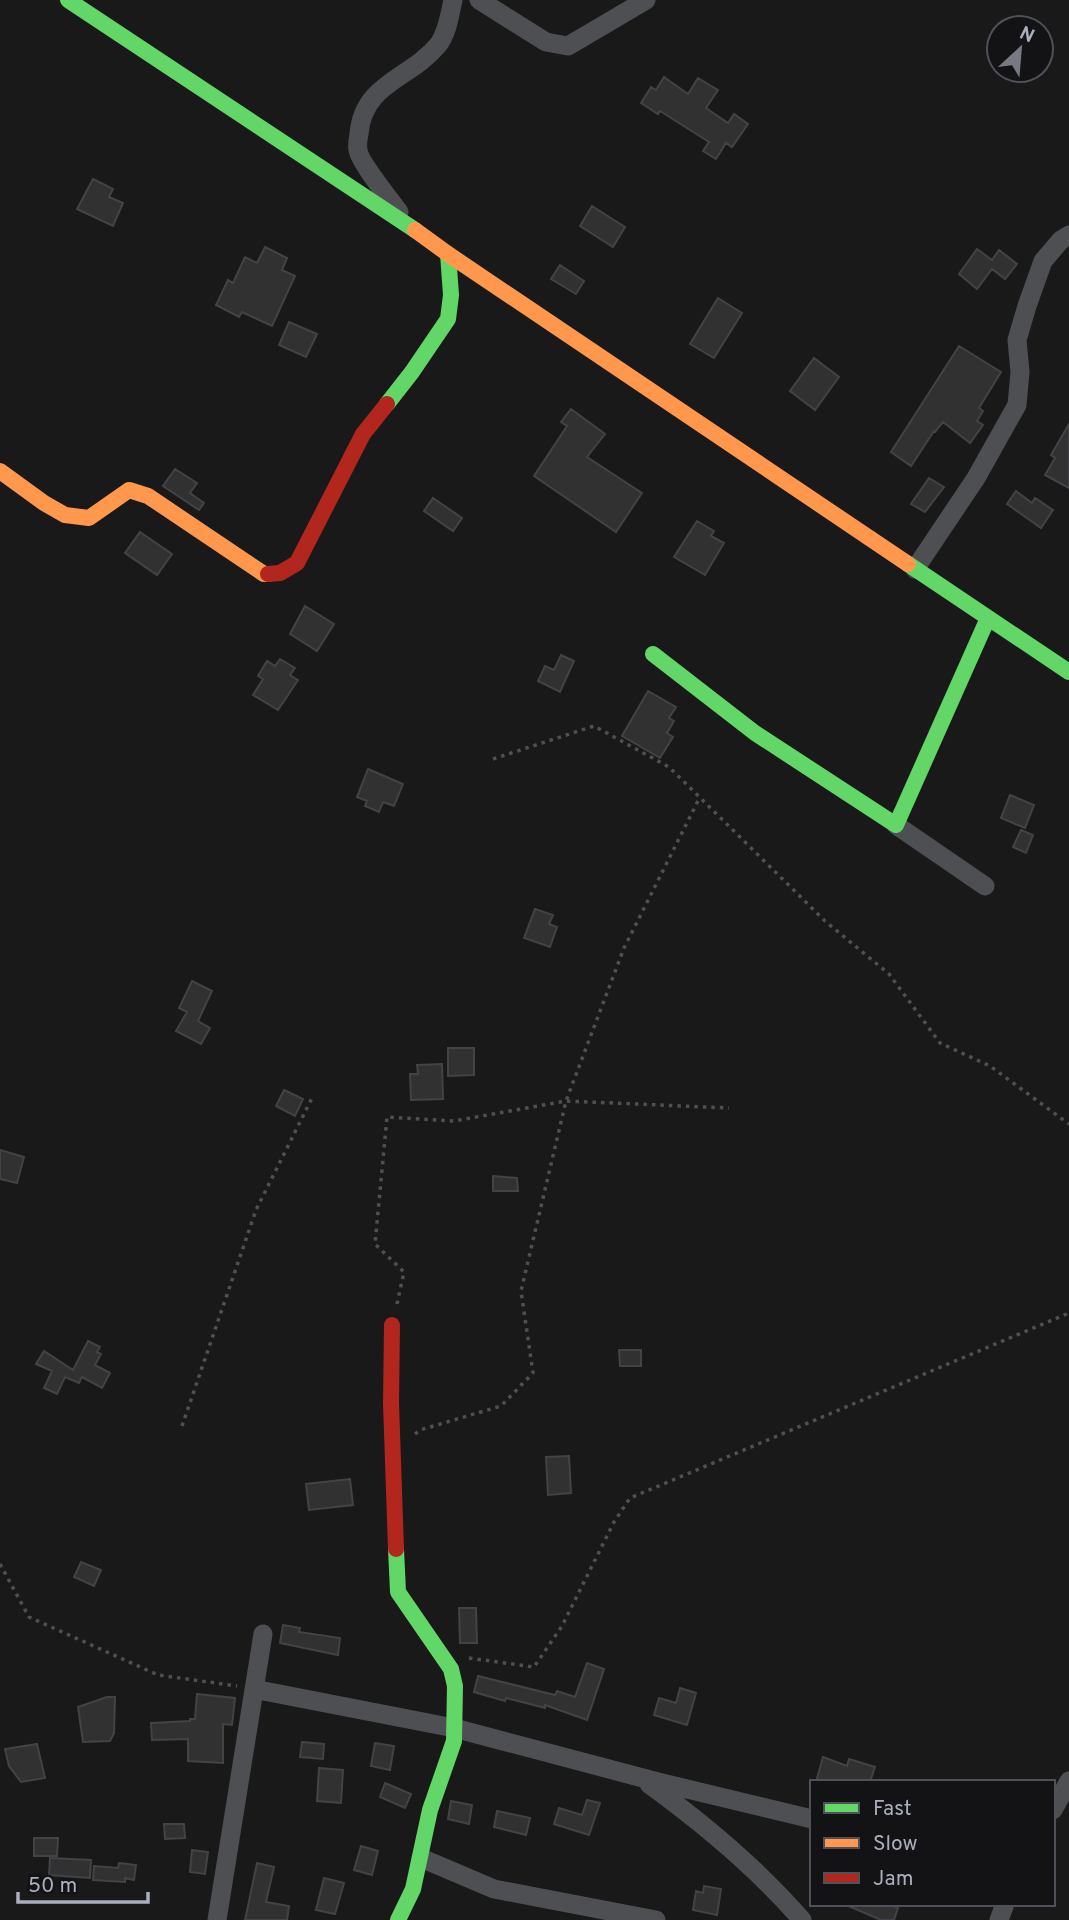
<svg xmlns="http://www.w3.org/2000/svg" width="1069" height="1920" font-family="Overpass,sans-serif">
<rect width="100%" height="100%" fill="#19191a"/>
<path fill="#313132" stroke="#424346" stroke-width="2" d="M664,77L688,94L698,78L718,90L706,108L728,123L734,114L748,124L732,147L726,143L716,159L703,151L709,142L660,111L658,114L641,103L651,87L656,90Z
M93,179L113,189L109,197L123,203L113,226L77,209Z
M592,206L625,227L613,247L580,226Z
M265,247L287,258L282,270L295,276L272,326L242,312L239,317L216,305L228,280L233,283L245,257L257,263Z
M977,249L992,260L999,250L1017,264L1005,279L992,269L977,289L959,274Z
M560,265L584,281L576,294L551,279Z
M718,298L742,313L714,358L690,344Z
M289,322L317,334L306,357L279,345Z
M959,346L1001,372L979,408L983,411L977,421L983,425L970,443L943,422L935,432L934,431L911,466L891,452Z
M814,358L839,377L815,410L790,391Z
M571,409L605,434L587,457L642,493L616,532L534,476L567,426L561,422Z
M1069,424V488L1045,475L1055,458L1051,455Z
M175,469L197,483L190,493L204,503L199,510L163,486Z
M929,478L944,487L925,512L911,504Z
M1016,491L1032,503L1035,498L1053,510L1041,528L1007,504Z
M433,498L462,518L453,531L424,511Z
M697,521L714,531L711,536L724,543L705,575L674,557Z
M140,532L172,554L157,575L125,553Z
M305,606L334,624L317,651L290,634Z
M561,655L574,661L560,692L538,681L545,666L554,670Z
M280,659L295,668L290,675L298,680L278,710L253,695L263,679L258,676L267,661L275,666Z
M648,691L676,707L669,718L674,721L667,733L673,737L660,758L622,736Z
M368,769L403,784L394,806L383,802L379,812L365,806L367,801L357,797Z
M1010,795L1034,805L1025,828L1001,818Z
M1021,830L1033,835L1026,853L1013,847Z
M535,909L553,915L549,924L557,927L550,947L524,938Z
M192,981L212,991L198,1021L210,1028L201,1044L176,1031L187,1012L179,1008Z
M448,1048H474V1075L448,1076Z
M442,1064L443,1099L411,1100L410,1074H418L417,1065Z
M284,1090L303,1099L295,1116L276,1106Z
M0,1150L24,1157L17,1183L0,1179Z
M493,1176L517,1178L518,1191H493Z
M88,1341L100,1347L97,1352L101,1354L95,1365L110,1373L102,1388L82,1377L79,1383L65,1377L57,1394L44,1388L52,1371L36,1364L44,1351L73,1370Z
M619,1350H641V1366H620Z
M569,1456L571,1493L548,1495L546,1457Z
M350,1479L353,1505L309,1510L306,1484Z
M81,1562L101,1570L94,1586L74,1577Z
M459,1608H476L477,1643H460Z
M283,1625L300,1628L299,1632L340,1638L338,1655L280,1643Z
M587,1663L604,1669L587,1720L545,1705V1708L506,1698L505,1701L474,1692L478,1676L555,1695L557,1691L575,1697Z
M680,1688L696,1693L687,1725L654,1715L659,1698L676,1703Z
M197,1694L235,1698L232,1725L223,1724V1763L188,1761V1739L152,1740L151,1723L190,1721V1719H195Z
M107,1697H115L114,1733L110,1741L83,1742L78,1707Z
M302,1742L324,1744L323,1759L300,1757Z
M375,1743L394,1746L390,1770L371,1766Z
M37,1744L45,1778L21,1782L9,1766L5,1749Z
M823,1757L847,1766L849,1759L875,1767L870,1782H816Z
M319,1768L343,1770L341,1803L317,1801Z
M385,1783L411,1794L405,1808L380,1797Z
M587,1800L600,1803L589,1835L554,1824L559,1808L582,1815Z
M451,1801L472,1805L469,1824L448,1819Z
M497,1811L530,1818L526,1835L494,1827Z
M164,1824H184L185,1838L165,1839Z
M34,1838H58L57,1856H34Z
M361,1846L378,1851L372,1875L354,1870Z
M192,1850L208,1852L205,1874L190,1872Z
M50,1858L91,1860L90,1878L49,1875Z
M119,1863L136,1865L134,1880L125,1878V1882L93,1880L94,1866L118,1868Z
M257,1863L274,1867L266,1902L289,1906L287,1920H245Z
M324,1878L344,1883L335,1914L316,1910Z
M704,1886L721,1889L717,1915L693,1910L696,1891L703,1893Z
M844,1904H887L898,1908L894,1920H881Z"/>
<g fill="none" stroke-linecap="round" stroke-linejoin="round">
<path stroke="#4f5054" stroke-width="3.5" stroke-dasharray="3.5 5" stroke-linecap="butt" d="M493,759L594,726L669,767L825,921L889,974L940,1043L990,1066L1069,1124
M397,1304L404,1272L375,1244L387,1117L454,1121L566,1101L729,1108
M182,1426L256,1210L312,1098
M415,1434L420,1430L501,1406L533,1373L521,1291L566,1101L624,948L700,797
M0,1564L29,1617L158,1675L237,1686
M469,1658L534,1667L562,1626L614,1522L630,1498L1069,1313"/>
<path stroke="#4d4f53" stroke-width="19" d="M479,0L546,42L568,46L646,0
M399,212C391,201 359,161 358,150C357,145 358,139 359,134C363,83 410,79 438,45C447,34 450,14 453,0
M915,569L976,478L1017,405L1020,372L1017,340L1027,306L1043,261L1061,240L1069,235
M896,825L985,886
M254,1689L454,1728L658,1782L812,1819
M649,1784C704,1824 757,1868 802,1920
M1053,1810L1069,1781
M421,1858L494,1889L656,1920
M217,1920L263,1634
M999,1920L1005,1904"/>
<path stroke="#63d668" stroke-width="16" d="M68,0L415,230
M387,404L412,372L448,319L451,295L448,254
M908,564L1069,672
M653,654L755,733L896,825L988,618
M396,1549L398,1592L451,1669L455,1686L454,1741L430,1810L413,1889L398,1920"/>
<path stroke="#ff974d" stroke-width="16" d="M415,230L448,254L908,564
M0,471L44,503L65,515L89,518L129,490L148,496L264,574H268"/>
<path stroke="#b3261e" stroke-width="16" d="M268,574L280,573L297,563L363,434L387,404
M392,1325L391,1403L396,1549"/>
</g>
<rect x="810" y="1780" width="245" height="126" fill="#131316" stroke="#4f5158" stroke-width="2"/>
<rect x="824" y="1803" width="35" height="10" fill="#63d668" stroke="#4f5158" stroke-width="2"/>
<text x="873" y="1815" font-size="21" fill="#a9afbc">Fast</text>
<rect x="824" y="1838" width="35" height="10" fill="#ff974d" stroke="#4f5158" stroke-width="2"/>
<text x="873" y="1850" font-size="21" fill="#a9afbc">Slow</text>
<rect x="824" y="1873" width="35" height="10" fill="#b3261e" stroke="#4f5158" stroke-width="2"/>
<text x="873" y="1885" font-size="21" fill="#a9afbc">Jam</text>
<g transform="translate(1020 49) rotate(26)"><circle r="33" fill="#131316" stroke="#4f5158" stroke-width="2"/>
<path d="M0-5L12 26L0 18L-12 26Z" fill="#777a83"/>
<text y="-10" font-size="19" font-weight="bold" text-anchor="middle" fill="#a9afbc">N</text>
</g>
<path d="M18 1892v10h130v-10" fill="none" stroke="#a9afbc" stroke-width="3.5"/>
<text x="28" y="1892" font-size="21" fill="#a9afbc" stroke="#131316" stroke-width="5" paint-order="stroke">50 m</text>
</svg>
